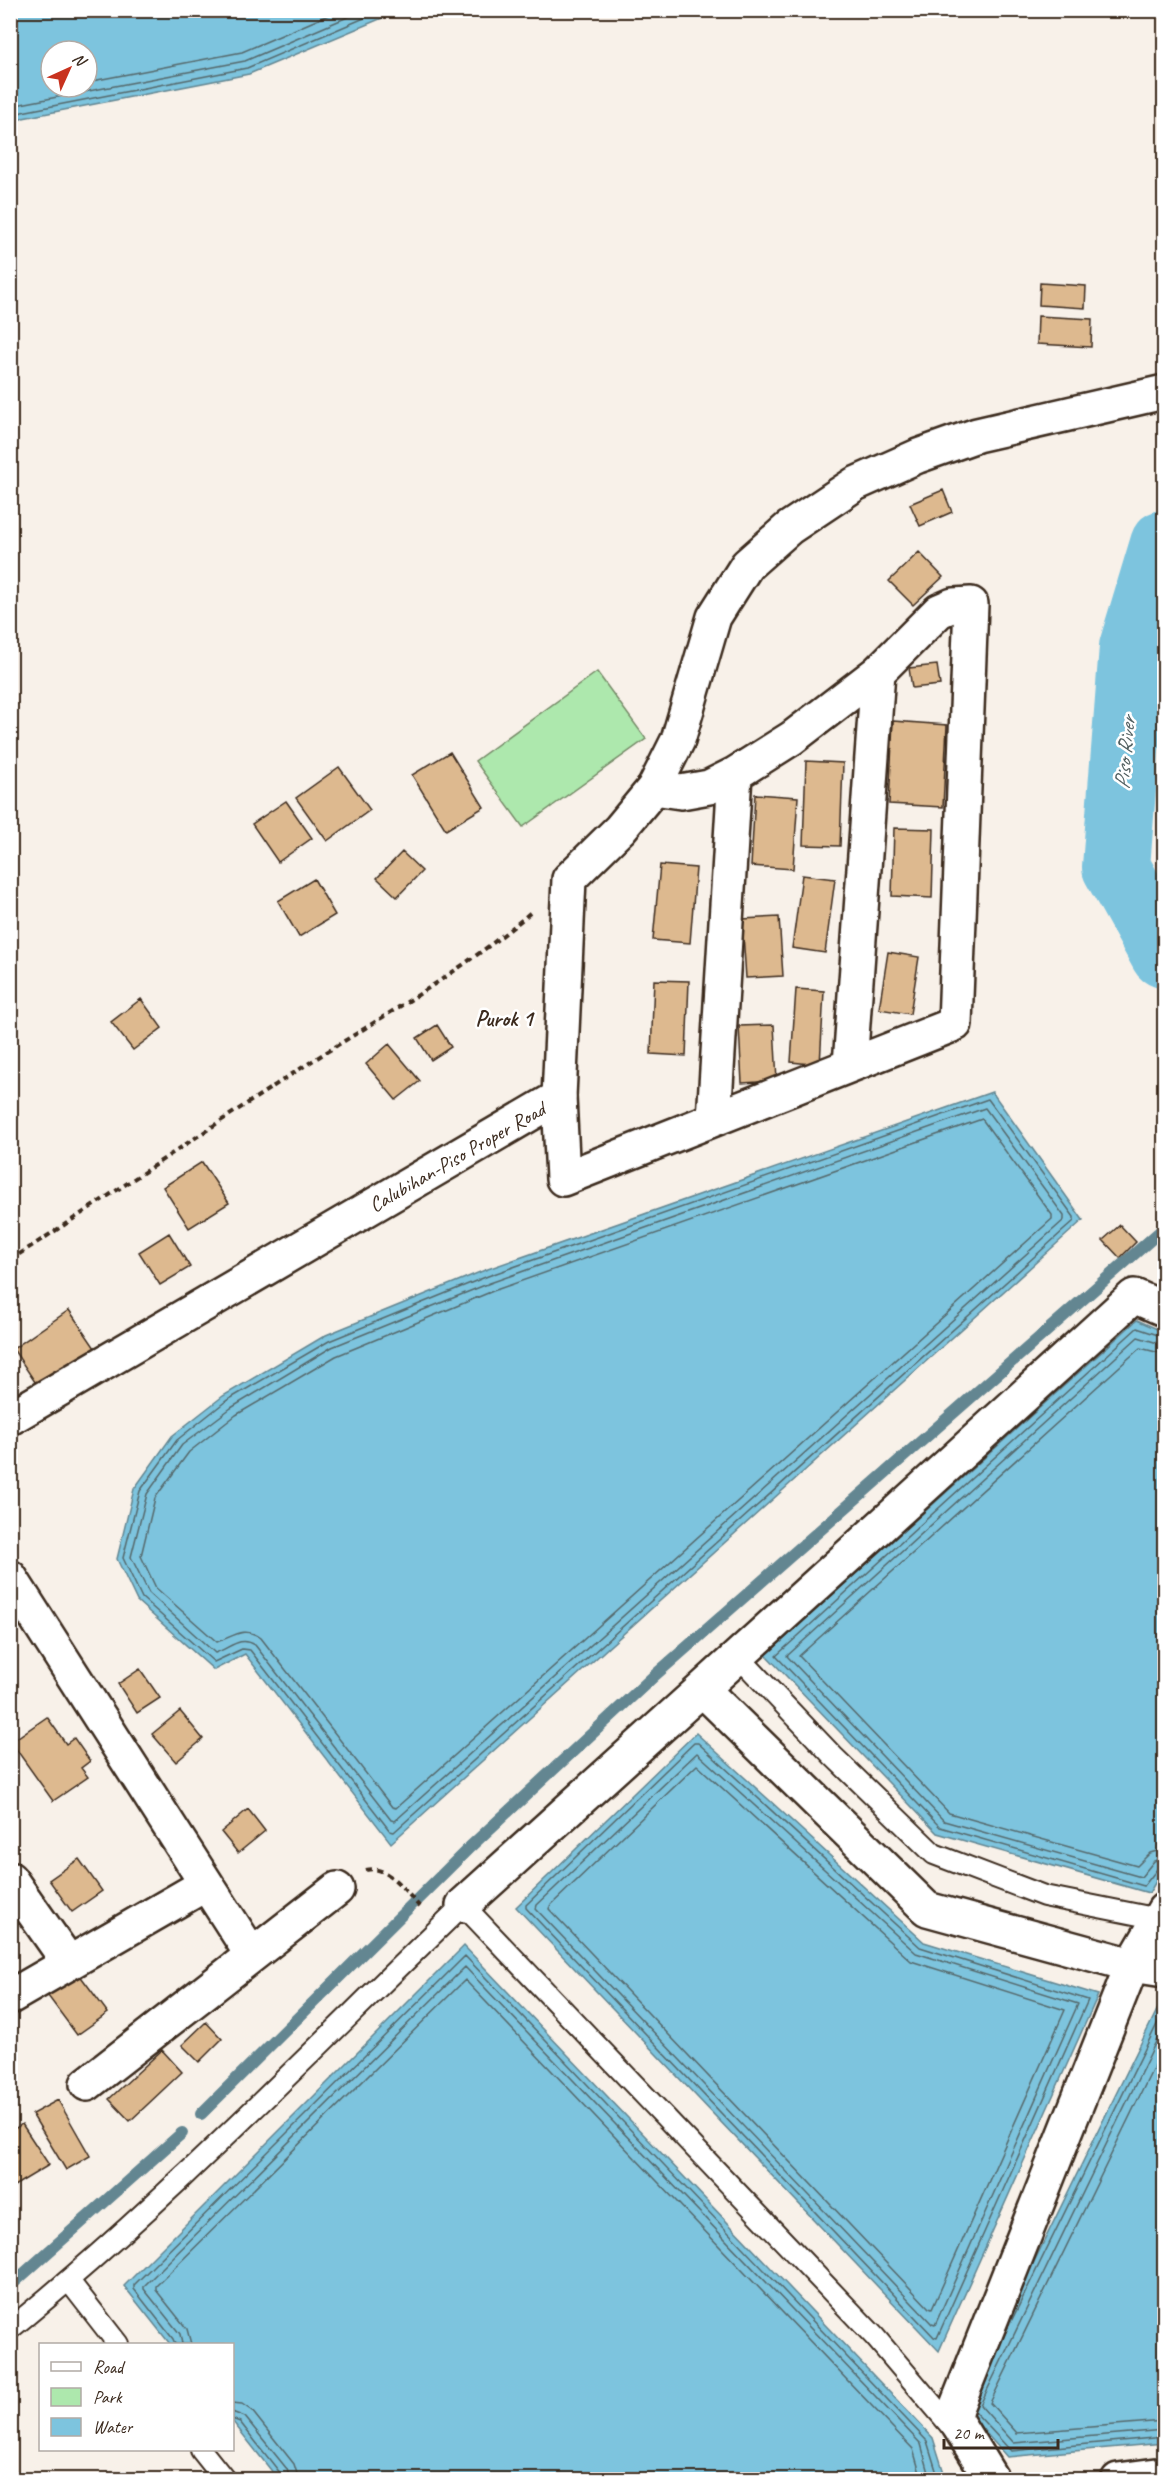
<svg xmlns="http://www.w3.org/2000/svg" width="1175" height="2490" font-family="Caveat,sans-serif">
<rect width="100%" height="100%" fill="#f8f1e9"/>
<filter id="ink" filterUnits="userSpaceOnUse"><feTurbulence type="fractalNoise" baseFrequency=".0167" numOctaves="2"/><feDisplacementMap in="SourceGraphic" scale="12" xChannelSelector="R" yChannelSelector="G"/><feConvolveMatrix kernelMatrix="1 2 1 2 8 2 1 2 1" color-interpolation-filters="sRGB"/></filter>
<g filter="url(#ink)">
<path fill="#ade8ad" stroke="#748966" stroke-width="1.5" d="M597,672L646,739L523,827L475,761Z"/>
<path fill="#7dc4de" stroke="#638691" stroke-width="1.5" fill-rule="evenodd" d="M11,10H398L399,11L249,74L23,118L11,124ZM51,51H87V87H51Z
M992,1092L1083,1220L391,1843L245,1654L214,1670L137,1601L117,1559L134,1489L172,1436L223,1396L326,1335L485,1270Z
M1137,1320L1164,1332V1868L1149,1893L937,1833L766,1655Z
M696,1733L924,1942L1098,1995L939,2351L516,1907Z
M464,1946L933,2438L946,2479H278L233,2422L232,2344H170L124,2286Z
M1160,2004L1164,2005V2443L1007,2457L963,2407Z"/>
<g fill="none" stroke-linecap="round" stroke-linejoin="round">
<path stroke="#55686b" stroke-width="1.5" d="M87,82L242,52L340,10
M10,109L21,104L245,61L364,10
M10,118L22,112L247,68L383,10
M988,1099L1074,1217V1221L394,1832L390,1831L250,1650L242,1649L214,1662L142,1598L123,1558L140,1491L177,1440L226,1401L329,1341L488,1276Z
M985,1108L1064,1216V1220L395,1821L391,1820L255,1645C240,1635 229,1649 215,1653L149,1593L131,1557L147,1494L182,1445L231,1408L332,1347L490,1283Z
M982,1119L1052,1215V1219L396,1808L392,1807L261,1638C244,1625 233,1637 217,1642L156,1588L141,1556L155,1498L189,1452L236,1415L336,1356L493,1291Z
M1164,1337L1137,1328L776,1656L940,1827L1144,1886L1158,1868L1164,1866
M1164,1345L1138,1337L787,1656L944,1821L1141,1877L1154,1861L1164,1858
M1164,1354L1140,1348L799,1656L949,1813L1137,1866L1150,1853L1164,1849
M694,1743H698L920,1947L1088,2000L937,2338L934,2337L526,1908V1905Z
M697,1753L916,1953L1078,2004L935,2325L932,2324L536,1909L537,1905Z
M697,1765L911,1961L1065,2010L932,2309L929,2308L549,1909L550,1906Z
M1164,2025L980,2405L1014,2443L1164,2430
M1164,2046L990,2403L1017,2433L1164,2421
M1002,2340L1164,2010
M175,2344L173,2339L134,2289V2285L465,1956L927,2441L939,2480
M182,2344L180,2334L144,2289V2286L465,1967L921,2444L931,2480
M191,2344L187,2329L156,2290V2286L465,1980L913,2449L922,2480
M232,2403L242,2404L252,2411L294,2464L299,2480
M974,2411L1011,2451L1164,2437
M232,2412L245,2417L287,2469L290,2480
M232,2419L240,2422L281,2474L282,2480"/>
<path stroke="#638691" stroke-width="12" d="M201,2114L470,1847L654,1676L1164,1228
M10,2286L182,2133"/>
<path stroke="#7dc4de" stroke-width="68" d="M1164,544L1133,647L1116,867L1164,954"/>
</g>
<path fill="#ddb98f" stroke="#3b2a1e" stroke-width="1.5" d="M1040,283L1086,286L1085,308L1039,305Z
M1038,316L1092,319L1091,347L1037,344Z
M943,490L952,512L920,526L910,504Z
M919,552L943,577L913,605L889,581Z
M937,665L940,685L912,688L909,668Z
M893,721L947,725L943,807L889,804Z
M450,752L484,807L446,830L412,775Z
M806,761L843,763L840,846L803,845Z
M339,767L370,810L327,841L296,798Z
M755,794L798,797L793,869L751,866Z
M286,801L312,838L278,862L252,824Z
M894,828L934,829L932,898L892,896Z
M402,852L422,871L397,897L377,878Z
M660,865L696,868L690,943L653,940Z
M802,875L835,879L825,953L792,948Z
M314,879L335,915L299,937L278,901Z
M779,917L783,976L746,978L742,919Z
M888,952L919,957L910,1014L879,1009Z
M654,980L689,981L686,1056L651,1054Z
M796,989L824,991L820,1065L791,1062Z
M141,999L162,1028L133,1050L111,1022Z
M437,1025L451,1047L431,1060L417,1038Z
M774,1025L777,1081L742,1083L739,1026Z
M389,1044L420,1081L396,1100L366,1064Z
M202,1162L229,1203L189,1228L163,1187Z
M1120,1225L1136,1242L1120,1258L1103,1240Z
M169,1233L190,1267L160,1285L139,1252Z
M69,1310L95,1348L39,1388L13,1349Z
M140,1669L160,1698L137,1713L118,1684Z
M180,1711L203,1739L176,1762L152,1734Z
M47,1717L66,1744L74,1738L90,1761L81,1768L88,1777L53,1801L11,1742Z
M248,1809L265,1831L238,1853L221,1832Z
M79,1859L102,1891L72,1912L49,1880Z
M79,1974L108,2013L77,2035L48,1996Z
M206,2022L222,2039L199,2062L182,2045Z
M162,2050L182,2072L130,2121L109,2099Z
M58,2100L90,2156L66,2170L32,2114Z
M22,2124L49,2165L14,2186L10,2182V2132Z"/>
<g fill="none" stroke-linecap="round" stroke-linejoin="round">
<defs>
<path id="service" d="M738,1656L833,1756L934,1854L1044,1896L1164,1920
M69,2281L118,2344
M10,2329C171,2198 314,2048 463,1905L875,2337L955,2431
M201,2450L225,2480"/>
<path id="minor" d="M850,1065L878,672
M559,1097L563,1179L955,1024L971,604L953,605L939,611L878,672L792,738L735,774L709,787L681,792L654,788
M714,1119L735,774
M1164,1309L1134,1296L702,1689L927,1909L1132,1965L1164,1970
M10,1577L252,1955
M10,1879L69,1963
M463,1905L702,1689
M10,1997L206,1884
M87,2084L337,1889
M992,2480L954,2418L956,2408L1132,1965L1164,1910
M1118,2480L1164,2474"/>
<path id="tertiary" d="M10,1418L559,1097L569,879L620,829L654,788L678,740L714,617L747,565L789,528L855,484L918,456L977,435L1164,392"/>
</defs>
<use href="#service" stroke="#3b2a1e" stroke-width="24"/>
<use href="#minor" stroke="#3b2a1e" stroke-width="38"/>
<use href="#tertiary" stroke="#3b2a1e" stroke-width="38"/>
<path stroke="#3b2a1e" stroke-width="4" stroke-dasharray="6 4.5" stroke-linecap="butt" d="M10,1260C110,1196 207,1129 306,1065C383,1016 462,972 531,912
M366,1870C388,1864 406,1893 420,1907"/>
<use href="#service" stroke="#fff" stroke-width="20"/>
<use href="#minor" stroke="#fff" stroke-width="33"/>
<use href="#tertiary" stroke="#fff" stroke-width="33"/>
</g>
</g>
<g text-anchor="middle" stroke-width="5" stroke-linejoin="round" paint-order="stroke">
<g font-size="21" fill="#3b2a1e" stroke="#fff">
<text transform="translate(457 1157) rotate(-30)" y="7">Calubihan-Piso Proper Road</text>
</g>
<g font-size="22" font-style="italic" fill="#526061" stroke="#fff">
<text transform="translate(1124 753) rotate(-85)" y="8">Piso River</text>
</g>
<g font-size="22" font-weight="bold" fill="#3b2a1e" stroke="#fff">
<text x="504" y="1026">Purok 1</text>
</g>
</g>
<rect width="1175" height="2490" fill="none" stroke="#fff" stroke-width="36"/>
<rect x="18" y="18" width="1139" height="2454" fill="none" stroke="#3b2a1e" stroke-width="2" filter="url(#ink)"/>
<rect x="39" y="2343" width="195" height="108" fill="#ffffff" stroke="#b1aaa5" stroke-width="1.5"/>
<rect x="51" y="2362" width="30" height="9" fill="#ffffff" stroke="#b1aaa5" stroke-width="1.5"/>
<text x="93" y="2373" font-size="18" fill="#3b2a1e">Road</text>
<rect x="51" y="2388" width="30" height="18" fill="#ade8ad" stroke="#b1aaa5" stroke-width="1.5"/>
<text x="93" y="2403" font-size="18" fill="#3b2a1e">Park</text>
<rect x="51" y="2418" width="30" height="18" fill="#7dc4de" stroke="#b1aaa5" stroke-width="1.5"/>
<text x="93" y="2433" font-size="18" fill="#3b2a1e">Water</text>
<g transform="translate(69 69) rotate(45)"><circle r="28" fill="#ffffff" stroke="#b1aaa5" stroke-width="1.5"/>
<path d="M0-4.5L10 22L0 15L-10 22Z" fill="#c8321e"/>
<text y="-9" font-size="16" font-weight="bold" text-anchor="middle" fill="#3b2a1e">N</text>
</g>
<path d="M944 2439v9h114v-9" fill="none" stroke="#3b2a1e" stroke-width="3"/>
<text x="953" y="2439" font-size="18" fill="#3b2a1e" stroke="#ffffff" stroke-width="4.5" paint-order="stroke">20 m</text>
</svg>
